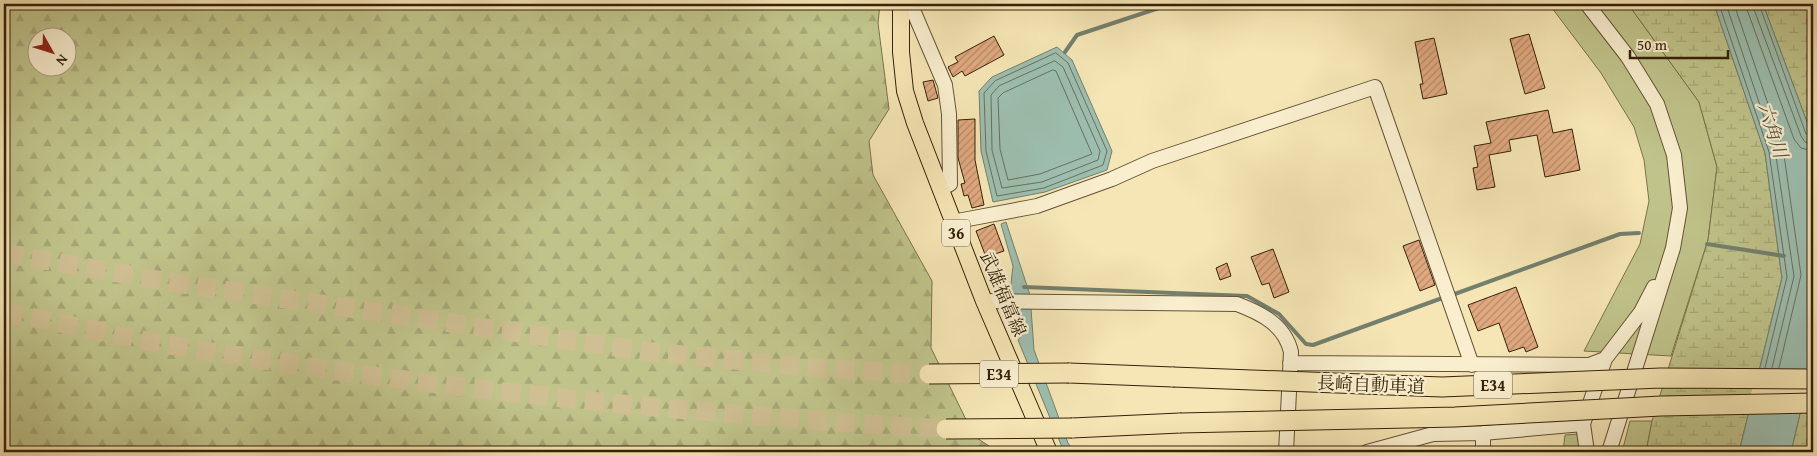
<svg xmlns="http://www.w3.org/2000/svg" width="1817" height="456" font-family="'Gentium Book Plus','Noto Serif JP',serif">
<defs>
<pattern id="forest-firs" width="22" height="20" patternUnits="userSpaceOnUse" patternTransform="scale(1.25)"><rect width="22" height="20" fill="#c0c48b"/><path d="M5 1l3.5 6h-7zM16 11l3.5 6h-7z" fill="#a6a877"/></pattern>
<pattern id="wetland-marsh" width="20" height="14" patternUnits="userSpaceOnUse" patternTransform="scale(1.25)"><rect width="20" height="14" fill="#c0c48b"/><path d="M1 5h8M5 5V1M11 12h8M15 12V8" fill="none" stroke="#a6a877"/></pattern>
<pattern id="building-hatch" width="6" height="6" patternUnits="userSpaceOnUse" patternTransform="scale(1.25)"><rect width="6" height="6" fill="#e1a980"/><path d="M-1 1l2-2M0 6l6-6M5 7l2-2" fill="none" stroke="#b78967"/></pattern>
</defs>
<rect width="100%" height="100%" fill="#f6e6b5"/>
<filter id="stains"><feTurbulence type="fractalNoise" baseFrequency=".004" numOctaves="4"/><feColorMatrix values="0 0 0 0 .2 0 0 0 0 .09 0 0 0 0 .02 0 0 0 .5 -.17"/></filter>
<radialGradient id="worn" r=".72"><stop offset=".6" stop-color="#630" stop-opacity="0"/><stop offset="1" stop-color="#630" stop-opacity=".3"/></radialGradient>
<path fill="#c0c48b" stroke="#7a724a" d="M1549,4H1628L1699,102L1717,167L1708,240L1671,356L1584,351L1640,244L1649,201L1644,160L1634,127L1601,73Z
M1630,421H1652L1646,452H1622Z
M1579,434L1580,452H1563L1565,435Z"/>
<path fill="url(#forest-firs)" stroke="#7a724a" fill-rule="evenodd" d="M4,4H880L878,23L889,109L869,141L873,175L932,281L931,348L974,436L998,452H4ZM38,38H68V68H38Z"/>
<path fill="url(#wetland-marsh)" stroke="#7a724a" d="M1628,4H1714L1765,153L1782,278L1739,452H1646L1652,421L1708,240L1717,167L1699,102Z
M1763,4H1813V138Z
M1813,358V452H1791Z"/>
<path fill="#9dbfb0" stroke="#73806e" d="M1714,4H1763L1813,138V358L1791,452H1739L1782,278L1765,153Z
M1057,47L1072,60L1112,151L1107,170L1045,192L993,202L981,151L979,91L992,77Z
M1006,222L1030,295L1034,350L1068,443L1074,452H1064L1018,340L1023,334L1010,292L1013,266L1001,224Z"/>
<path fill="#f6e6b5" d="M1757,369H1813L1803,413L1746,414Z"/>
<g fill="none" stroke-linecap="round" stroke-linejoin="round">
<path stroke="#69705d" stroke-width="1" d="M1719,4L1769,152L1787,277L1765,368
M1726,4L1775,150L1794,276L1772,368
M1734,4L1783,148L1801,275L1779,368
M1745,4L1794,139L1801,148L1813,151
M1752,4L1801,136L1805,142L1813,144
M1759,4L1806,134L1813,137
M1056,53L1068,63L1107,151L1103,165L1044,188L997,196L986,151L984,93L995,81Z
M1055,61L1063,67L1100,151L1098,160L1042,182L1002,188L992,150L991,95L999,86Z
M1053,70L1056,71L1092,154L1040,174L1008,180L1000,149L998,98L1003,93Z"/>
<path stroke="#73806e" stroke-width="4" d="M1065,52L1077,35L1171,4
M1707,244L1784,256
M1024,287L1247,296L1279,314L1306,344L1313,345L1445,297
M1452,295L1620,234L1639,233"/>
</g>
<path fill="url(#building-hatch)" stroke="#35210a" d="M1529,34L1545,88L1525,94L1510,39Z
M994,36L1004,55L965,76L962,71L953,77L948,67L958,62L955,57Z
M1434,38L1447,94L1423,99L1420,84H1423L1415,42Z
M933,80L938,98L928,101L923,82Z
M1548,110L1553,133L1572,129L1580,170L1545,177L1537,135L1509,140L1511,151L1489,155L1495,187L1477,190L1473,168L1478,167L1474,146L1491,143L1486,122Z
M975,119V160L984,205L972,208L968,195L964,196L961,184L965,183L958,158V120Z
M994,224L1004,251L986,257L976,231Z
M1419,240L1435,285L1420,291L1403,246Z
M1273,249L1289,292L1274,298L1269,283L1262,285L1251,257Z
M1227,263L1231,276L1220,280L1216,268Z
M1516,287L1538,347L1526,352L1524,347L1509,352L1499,323L1478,331L1468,305Z"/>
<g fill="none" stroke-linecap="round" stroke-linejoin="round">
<path stroke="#cfbf93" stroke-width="19" stroke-dasharray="19 9" stroke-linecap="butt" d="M4,253L169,282L652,352L828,369L929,374
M4,312C55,322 107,333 158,343C419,388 683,413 946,429"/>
<defs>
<path id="minor" d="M907,4L913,10L945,85L949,114L950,184L940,189
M1587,4L1628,57L1657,104L1674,155L1680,208L1673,248L1609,452
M952,222L1037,206L1112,179L1152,161L1375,87L1472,365
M984,301L1237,304C1261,313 1285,325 1291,352L1286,452
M1290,363L1589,365L1605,359
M1483,433L1583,424
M1367,452L1433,434L1483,433V452
M1587,452L1583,424L1605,359L1641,312L1654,287"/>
<path id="major" d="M901,4V52L905,91L915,123L984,301L1049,452"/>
<path id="highway" d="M1069,373L1173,377
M1072,428L1180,423"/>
</defs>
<use href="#minor" stroke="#655235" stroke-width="16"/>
<use href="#major" stroke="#35210a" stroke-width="18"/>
<use href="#highway" stroke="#35210a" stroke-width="21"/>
<use href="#minor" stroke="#f9efcf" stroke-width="14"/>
<use href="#major" stroke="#f6e6b5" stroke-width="16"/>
<use href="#highway" stroke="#f6e6b5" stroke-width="19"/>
<defs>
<path id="highway-bridge" d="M929,374L1069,373
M1173,377L1442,387L1661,378L1813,379
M1180,423L1455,417L1661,406L1813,403
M946,429L1072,428"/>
</defs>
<use href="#highway-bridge" stroke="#35210a" stroke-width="21" stroke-linecap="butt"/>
<use href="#highway-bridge" stroke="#f6e6b5" stroke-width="19"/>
</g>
<g text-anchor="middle" stroke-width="4.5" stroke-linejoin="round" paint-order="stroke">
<g fill="#f9efcf" stroke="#705f45" stroke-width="1">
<rect x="942" y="219.5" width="28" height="27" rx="4"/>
<rect x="980" y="360.5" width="38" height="27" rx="4"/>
<rect x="1474" y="371.5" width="38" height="27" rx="4"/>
</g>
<g font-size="16" font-weight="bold" fill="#35210a">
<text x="956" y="239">36</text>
<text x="999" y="380">E34</text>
<text x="1493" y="391">E34</text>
</g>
<g font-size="18" fill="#35210a" stroke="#f9efcf">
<text transform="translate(1003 294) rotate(67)" y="6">武雄福富線</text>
<text transform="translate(1371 385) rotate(2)" y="6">長崎自動車道</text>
</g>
<g font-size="19" font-style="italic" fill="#54503c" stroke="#f9efcf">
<text transform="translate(1773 130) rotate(72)" y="7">六角川</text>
</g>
</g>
<rect width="1817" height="456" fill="none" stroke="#f6e6b5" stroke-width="20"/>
<rect x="5" y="5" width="1807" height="446" fill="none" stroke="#35210a" stroke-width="2.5"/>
<rect x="10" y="10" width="1797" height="436" fill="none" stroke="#35210a"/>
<g transform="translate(52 52) rotate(129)"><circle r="24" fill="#f9efcf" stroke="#ab9d80"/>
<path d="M0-4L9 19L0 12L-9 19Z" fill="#8f2418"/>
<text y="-8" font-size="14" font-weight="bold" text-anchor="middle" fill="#35210a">N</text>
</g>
<path d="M1630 50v8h98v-8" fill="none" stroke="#35210a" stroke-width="2.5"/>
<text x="1637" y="50" font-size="15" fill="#35210a" stroke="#f9efcf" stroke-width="4" paint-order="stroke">50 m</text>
<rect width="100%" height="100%" filter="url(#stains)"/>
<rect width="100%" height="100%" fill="url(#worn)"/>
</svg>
